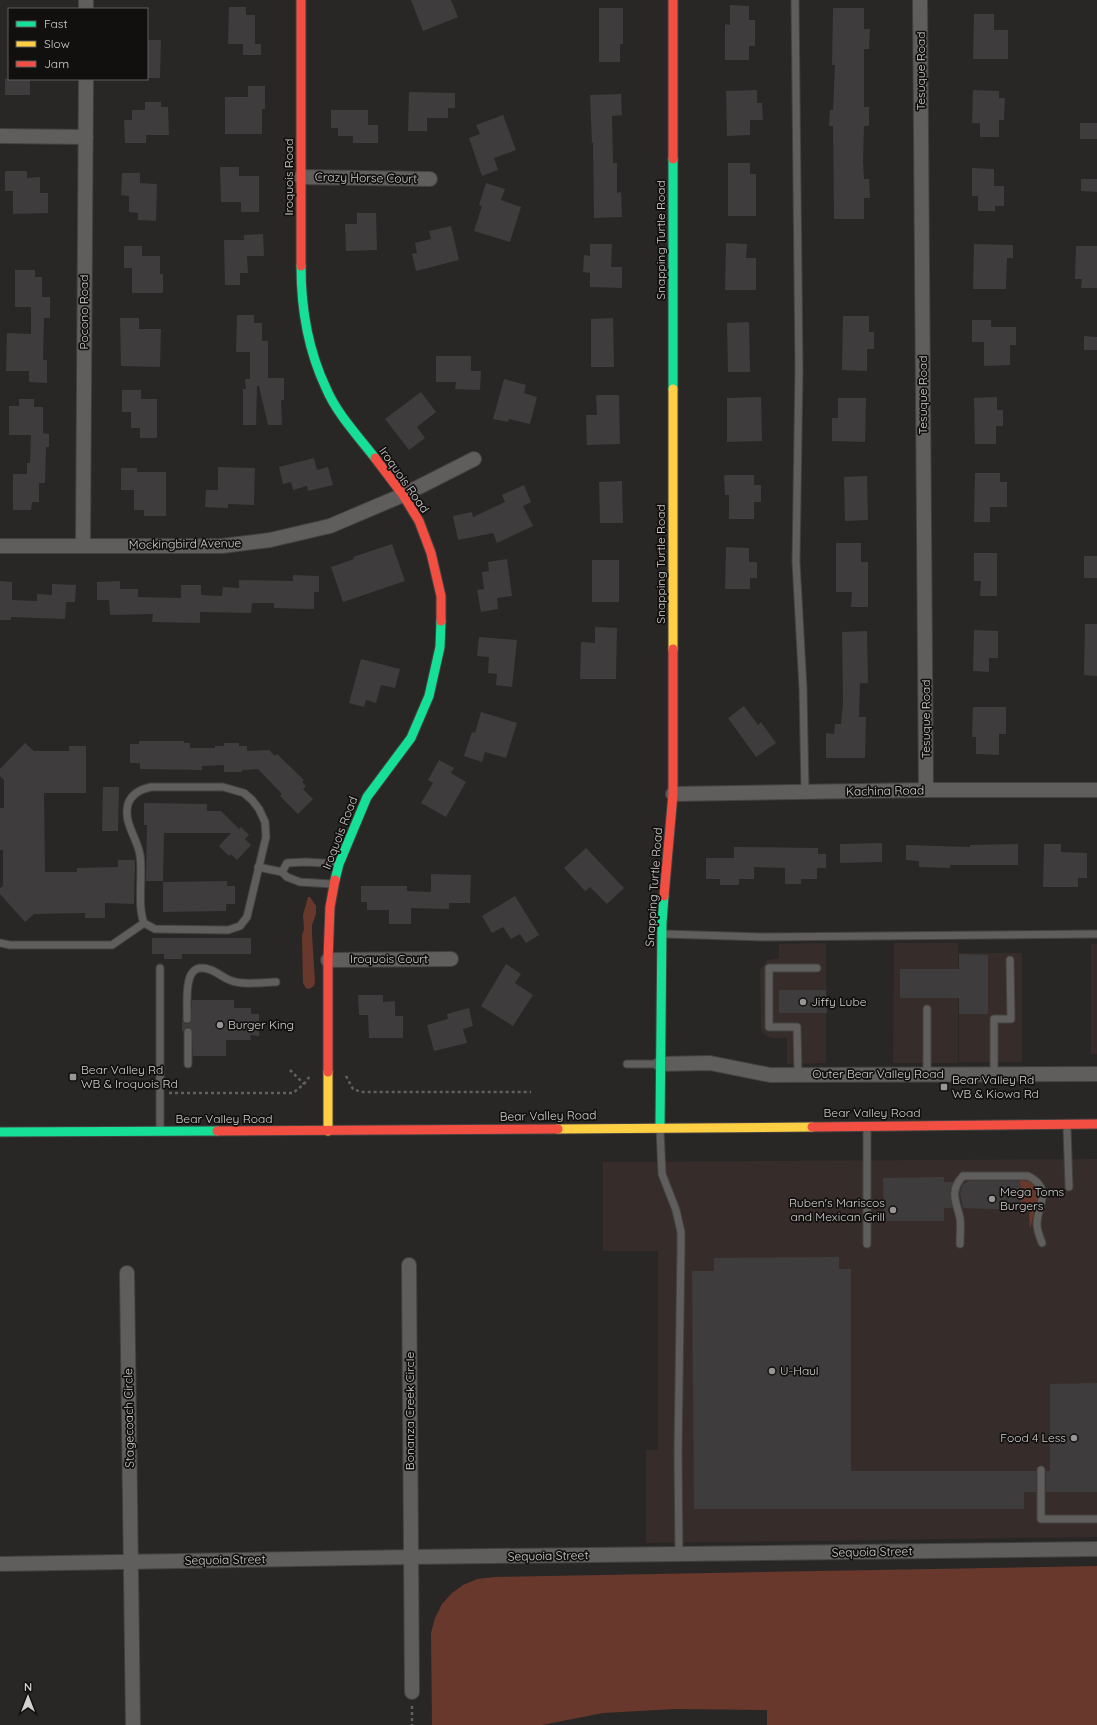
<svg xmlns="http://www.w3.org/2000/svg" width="1097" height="1725" font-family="Quicksand,sans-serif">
<rect width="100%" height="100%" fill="#292726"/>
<path fill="#362d2b" d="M826,943V1063L787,1064V1038H774L769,1037L763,1033L761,1028L760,970L768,960L779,958V944Z
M894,943H958V1063H893Z
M1091,944H1097V1054H1091Z
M959,953H1022V1062H959Z
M1097,1159V1537L646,1543V1450H658V1251H603V1162Z"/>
<path fill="#69382c" d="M308,897H310L316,906V914L312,925V935L315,982L314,986L309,989L306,988L303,983L302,936L304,929L303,915Z
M1020,1180C1030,1180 1036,1184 1039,1193L1030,1229L1029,1212H1021Z
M1097,1566V1725H767V1710L675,1709L603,1713L542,1725H432L431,1633L435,1618L442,1604L452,1593L463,1585L477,1579L495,1577Z"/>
<path fill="#3e3c3c" d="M411,0H451L458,17L423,31Z
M730,5L749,6V20H755V46H749V60H725V24L730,25Z
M229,7H246V15H255V44H261V55H243V44H228Z
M599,8H623V44H620V62H599Z
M833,8H864V29H870L869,49H864V107H869V126H864L863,161L864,179H869L870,198H864V219H834L833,126H829L830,110H833L835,65H832Z
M974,14H994V30H1008V59H973Z
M147,40H161L160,78H147Z
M5,79H30V95H5Z
M248,86H265V109H262V134H225V97H248Z
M757,90V103H762L763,120H750V135L727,136L726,91Z
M973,90L999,91V98H1005L1004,120H999V137H980V123H972Z
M409,92L455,93V108H448V118H427V131H408Z
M621,94L622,115L612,116L613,163H617V193L621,192L622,217L594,218L593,142L592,143L590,95Z
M145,102H161V107H168L169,135H146V143H125L124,120H132V110H145Z
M331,110H368V125H378V143H353V136H338V128H331Z
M503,115L516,150L494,158L498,170L482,176L469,138L480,134L476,125Z
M1080,123H1097V139H1080Z
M728,163H750V174H756V216H728Z
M220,167H239V176H259V212H241V202H221Z
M972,168L994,169V186H1004V206H995V211H978V196H972Z
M5,171H27V178L40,177V193H48V213L13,214V191H5Z
M122,173H140V183L157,184L156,221L138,220V213L129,212V196L121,195Z
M1081,179H1097V192L1081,191Z
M486,183L505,189L501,200L521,207L510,242L474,231L482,206L479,205Z
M357,213H376L377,250L346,251L345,224H357Z
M451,226L459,260L416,271L412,254L417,253L415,243L431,239L429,231Z
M263,234L264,256H247L248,273H240V285H225L224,240H244V235Z
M726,243L747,244L746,258H756V290H725Z
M590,244H612L611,267H622V288L590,287V273L583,272L584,255L590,256Z
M974,244L1013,245V258H1007L1006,289H973Z
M124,246H142V256H160V274H163V293H132V268H124Z
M1076,246H1097V288H1081L1082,279H1075Z
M15,270H35V277H42V297H50V318H44L43,360H47V383L29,382V371H6L7,333L31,334V307H15Z
M237,315H254V323H262V341H268V378H284V400H281L282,425H268L259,386H257L256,425H243V389H246L245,379H250V352H236Z
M843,316H869V332H874V349H867V371L842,370Z
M120,318H139V329H161L160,367L121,366Z
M613,318L614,367H591V319Z
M972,320H991V327H1016V345H1010V365L984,366V342H972Z
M749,322L750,372H728L727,323Z
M1084,336L1097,337V350H1084Z
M436,356H471V371H481L480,390L455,389L456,382H436Z
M504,379L526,385L524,393L537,397L530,424L509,419L508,422L493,419Z
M122,390H141V399H157V438H140V428H131V412H122Z
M421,392L436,412L417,427L425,438L409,450L385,419Z
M596,395H619L620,444L587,445L586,415H597Z
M761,397L762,441L727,442V398Z
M997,397V410H1003V426H996V444H975L974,398Z
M838,398H866L865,442L832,441V418H838Z
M19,399H34V407H43V433L49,434V447H46L45,483H39V502H32L31,510H13V474H27V463H30L31,435H9V406H19Z
M314,458L317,470L328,467L333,485L308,491L307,486L293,490L291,482L283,484L279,467Z
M218,467L255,468L254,505L228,504V508L205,507L206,490H218Z
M121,468H137V472H166V516H144V510H134V490H121Z
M975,473H1000V482H1007V507H990V522H974Z
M724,475H754V485H761V502H754V519H729V495H725Z
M867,476L868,520L845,521L844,477Z
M622,481L623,523H600L599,482Z
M524,485L531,502L523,506L533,526L497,543L493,533L458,540L453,516L472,512L473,517L505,502L502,495Z
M836,543H861V562H868V607H851L852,592H836Z
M392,544L405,581L343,602L331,567L354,559L353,557Z
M726,547L749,548V562H757V578H750V589H725Z
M974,553H997V596H980L981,581H974Z
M1084,556H1097V578H1084Z
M507,559L512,596L497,598L498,609L481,612L477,590L484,589L482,572L489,571L488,562Z
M592,560H619V602H592Z
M293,575L319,576V592H314V609L274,608V603H252L251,613L200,612V623L152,622L153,614L110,615L109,600H97V582L120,581V589H138V597L181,598V585H201V595L222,596L223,587L239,588V580L293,581Z
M0,581L12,582V600L37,601V594L52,595V584L76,585L75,602H66L65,619L11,617V620H0Z
M1085,624H1097V676L1084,675Z
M595,627L617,628L616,679H580L581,642L595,643Z
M974,630L998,631V658H989V672L973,671Z
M867,631L868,683H860L859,717H866L865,758H826V733L834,734L835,724H841L843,703L842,632Z
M479,637L517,640L512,687L496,685L497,674L488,673L489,657L477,656Z
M361,659L400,669L395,688L381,685L376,703L366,700L364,707L349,703Z
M744,706L758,725L761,722L776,743L756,757L728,718Z
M973,707H1006V734H999V755L976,754V737H972Z
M481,712L517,723L506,758L485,752L482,762L464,756L472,732L475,733Z
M139,741H184V743H190V748H215V746H224V743H239V746H247V751L269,750L275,756L277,754L304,780L302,782L306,786L303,789L313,799L298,814L280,796L282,794L258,769L242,770V772H224V765L202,766V770L140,769V763H130V744H139Z
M25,743L34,751H69V746H86V793H44L45,872H77V868L118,867V860H135L134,904L105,903V918H85V913L34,914L25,922L0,894V888L3,886V850H0V808H4V780L0,776V769Z
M439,760L454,768L451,773L466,782L446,817L421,803L433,783L428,780Z
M103,787H119L118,831H102Z
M144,803L207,804V811H221L239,829L241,827L249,835L245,839L251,845L237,860L231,854L229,856L219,846L231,833H164L163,881H146L147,825H144Z
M882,843V862L840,863V844Z
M1018,844V865H950V868L919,867V861L906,860V845L970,847V845Z
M1044,844H1061V852L1087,853V878H1078V887H1043Z
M734,847L818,848V854H826V868H817V879H801V884H785V868L754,867V879H739V885H720V879H706V858H734Z
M586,848L624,888L607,904L590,887L585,891L564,868Z
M431,874L471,875L470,903H449V909L411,908V924H389V910H367V902H361V886H407V891L431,892Z
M227,881V886H235V904H226V911L163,912V882Z
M515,896L539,935L526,943L520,934L511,939L503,927L492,933L482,916Z
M152,938H251V954H182V959H164V954H152Z
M959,954L988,955V1014H959V998H900V969H959Z
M506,964L521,974L515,983L533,995L513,1026L481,1006Z
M779,990H826L827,1013H779Z
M358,995H383V1002L395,1001V1016H403V1038H369L368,1015H359Z
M192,1000H234V1008H251V1014H259V1036L250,1035L251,1040H226V1056H193L192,1030L188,1027L182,1032V1018L183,1022L187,1024L191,1021Z
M469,1008L473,1026L463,1029L467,1043L434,1051L427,1025L448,1019L447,1014Z
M944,1177V1182H953L950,1191L952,1208H944V1221H884L883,1178Z
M969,1181H1020L1021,1210L963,1208L960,1192L963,1184Z
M839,1257V1269H851V1471H1036V1492H1024V1509H694L692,1271H714V1258Z
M1097,1383V1492H1046V1471H1050V1384Z"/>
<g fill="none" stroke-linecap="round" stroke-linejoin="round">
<defs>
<path id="lane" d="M795,0L799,369L796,562L803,688L805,792
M151,787H223L244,793L252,800L259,809L265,822L266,837L247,917L240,926L228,930L155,929L144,923C137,906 143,875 140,855C137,837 123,823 128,804C132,793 141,789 151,787Z
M258,867L282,872L287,877L300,882L332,884
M282,872L287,863L305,862L339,864
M664,934L763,937L1097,934
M0,943L10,945H112L144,923
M187,1019C188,1002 181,958 211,970C219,973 227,981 236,982C248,985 263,982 276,982
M188,1032V1064
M627,1064H660
M798,1074L797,1027H769V968H817
M927,1074V1009
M994,1074V1019H1011L1010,960
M1067,1127L1069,1187
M160,1129V968
M660,1129L662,1174L676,1210L681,1232V1246L678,1452L679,1554
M867,1129V1244
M960,1244C960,1235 961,1226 960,1218C956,1201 949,1191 963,1176H1028C1054,1189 1037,1205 1037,1224C1037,1231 1040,1237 1042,1243
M1041,1470V1519H1097"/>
<path id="street" d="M920,0L926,790
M86,9V0
M0,136L86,137
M301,177L430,179
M83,545L86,79
M0,546H222L270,540L330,526L403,495L474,459
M673,794L926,790H1097
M328,960L451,959
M660,1064L710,1063L770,1075L1097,1074
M409,1265L412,1692
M127,1273L133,1725
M0,1564L412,1557L1097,1549"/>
<path id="fast" d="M673,159V389
M301,266C301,308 308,350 326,388C337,414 358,436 375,458
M335,880L339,864L367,797L411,738L429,696L440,647L441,621
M660,1127L662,923L664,896
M0,1132L217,1131"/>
<path id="slow" d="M673,389V649
M328,1072V1131
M558,1129L812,1127"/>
<path id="jam" d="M301,0V266
M673,0V159
M375,458L403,495L419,521L431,553L441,596V621
M664,896L673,794V649
M328,1072V960L330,907L335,880
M812,1127L1097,1124
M217,1131L558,1129"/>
</defs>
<use href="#lane" stroke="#444241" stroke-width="9"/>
<use href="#street" stroke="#444241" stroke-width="16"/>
<use href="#fast" stroke="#444241" stroke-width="11"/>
<use href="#slow" stroke="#444241" stroke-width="11"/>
<use href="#jam" stroke="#444241" stroke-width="11"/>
<path stroke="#616060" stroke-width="2.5" stroke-dasharray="3 3" stroke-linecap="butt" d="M290,1070L304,1084
M346,1076L353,1089L361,1092H531
M169,1093H293L304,1084L310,1076
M412,1706V1725"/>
<use href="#lane" stroke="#605e5d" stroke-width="7"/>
<use href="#street" stroke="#605e5d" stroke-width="14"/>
<use href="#fast" stroke="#16e098" stroke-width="9"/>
<use href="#slow" stroke="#ffcf43" stroke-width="9"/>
<use href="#jam" stroke="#f24e42" stroke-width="9"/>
</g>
<g fill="#989695" stroke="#11100f" stroke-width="1.5">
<circle cx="803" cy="1002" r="4"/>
<circle cx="220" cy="1025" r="4"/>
<rect x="69" y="1073" width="8" height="8" rx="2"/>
<rect x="940" y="1083" width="8" height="8" rx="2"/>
<circle cx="992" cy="1199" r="4"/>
<circle cx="893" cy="1210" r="4"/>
<circle cx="772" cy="1371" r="4"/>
<circle cx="1074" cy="1438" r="4"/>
</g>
<g text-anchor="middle" stroke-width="3.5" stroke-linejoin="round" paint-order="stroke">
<g font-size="12" fill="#d4d1d1" stroke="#11100f">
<text transform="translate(921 71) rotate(-90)" y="4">Tesuque Road</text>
<text transform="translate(289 177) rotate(-90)" y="4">Iroquois Road</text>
<text transform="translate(366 178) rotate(1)" y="4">Crazy Horse Court</text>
<text transform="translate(661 240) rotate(-90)" y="4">Snapping Turtle Road</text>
<text transform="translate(84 312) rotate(-90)" y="4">Pocono Road</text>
<text transform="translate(923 395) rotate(-90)" y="4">Tesuque Road</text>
<text transform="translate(404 480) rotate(55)" y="4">Iroquois Road</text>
<text transform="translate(185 544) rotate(-1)" y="4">Mockingbird Avenue</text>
<text transform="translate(661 564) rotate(-90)" y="4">Snapping Turtle Road</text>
<text transform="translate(926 719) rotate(-90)" y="4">Tesuque Road</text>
<text transform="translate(885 791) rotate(-1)" y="4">Kachina Road</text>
<text transform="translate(340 833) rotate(-69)" y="4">Iroquois Road</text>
<text transform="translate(654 887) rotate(-86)" y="4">Snapping Turtle Road</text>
<text x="389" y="963">Iroquois Court</text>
<text x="878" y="1078">Outer Bear Valley Road</text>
<text x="872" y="1117">Bear Valley Road</text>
<text transform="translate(548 1116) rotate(-1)" y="4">Bear Valley Road</text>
<text x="224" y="1123">Bear Valley Road</text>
<text transform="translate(410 1411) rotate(-90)" y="4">Bonanza Creek Circle</text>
<text transform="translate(129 1418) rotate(-91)" y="4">Stagecoach Circle</text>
<text transform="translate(872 1552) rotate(-1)" y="4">Sequoia Street</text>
<text transform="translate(548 1556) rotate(-1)" y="4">Sequoia Street</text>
<text transform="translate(225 1560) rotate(-1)" y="4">Sequoia Street</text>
</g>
<g font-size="12" fill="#d4d1d1" stroke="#11100f" text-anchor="start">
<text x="811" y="1006">Jiffy Lube</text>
<text x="228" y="1029">Burger King</text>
<text x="81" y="1074">Bear Valley Rd<tspan x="81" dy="14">WB &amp; Iroquois Rd</tspan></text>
<text x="952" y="1084">Bear Valley Rd<tspan x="952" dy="14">WB &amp; Kiowa Rd</tspan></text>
<text x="1000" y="1196">Mega Toms<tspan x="1000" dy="14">Burgers</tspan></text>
<text x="885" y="1207" text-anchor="end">Ruben's Mariscos<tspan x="885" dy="14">and Mexican Grill</tspan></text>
<text x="780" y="1375">U-Haul</text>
<text x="1066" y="1442" text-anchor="end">Food 4 Less</text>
</g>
</g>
<rect x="8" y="8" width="140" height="72" fill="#11100f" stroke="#5f5d5d"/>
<rect x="16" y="21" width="20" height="6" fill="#16e098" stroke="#5f5d5d"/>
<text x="44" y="28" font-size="12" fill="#d4d1d1">Fast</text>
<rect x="16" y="41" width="20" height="6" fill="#ffcf43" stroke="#5f5d5d"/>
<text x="44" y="48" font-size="12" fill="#d4d1d1">Slow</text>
<rect x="16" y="61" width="20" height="6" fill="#f24e42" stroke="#5f5d5d"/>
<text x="44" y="68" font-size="12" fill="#d4d1d1">Jam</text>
<g transform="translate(28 1697)" stroke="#11100f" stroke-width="3" paint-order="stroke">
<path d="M0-3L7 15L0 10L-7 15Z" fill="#d4d1d1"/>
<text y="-6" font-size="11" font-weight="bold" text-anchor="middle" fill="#d4d1d1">N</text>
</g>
</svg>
